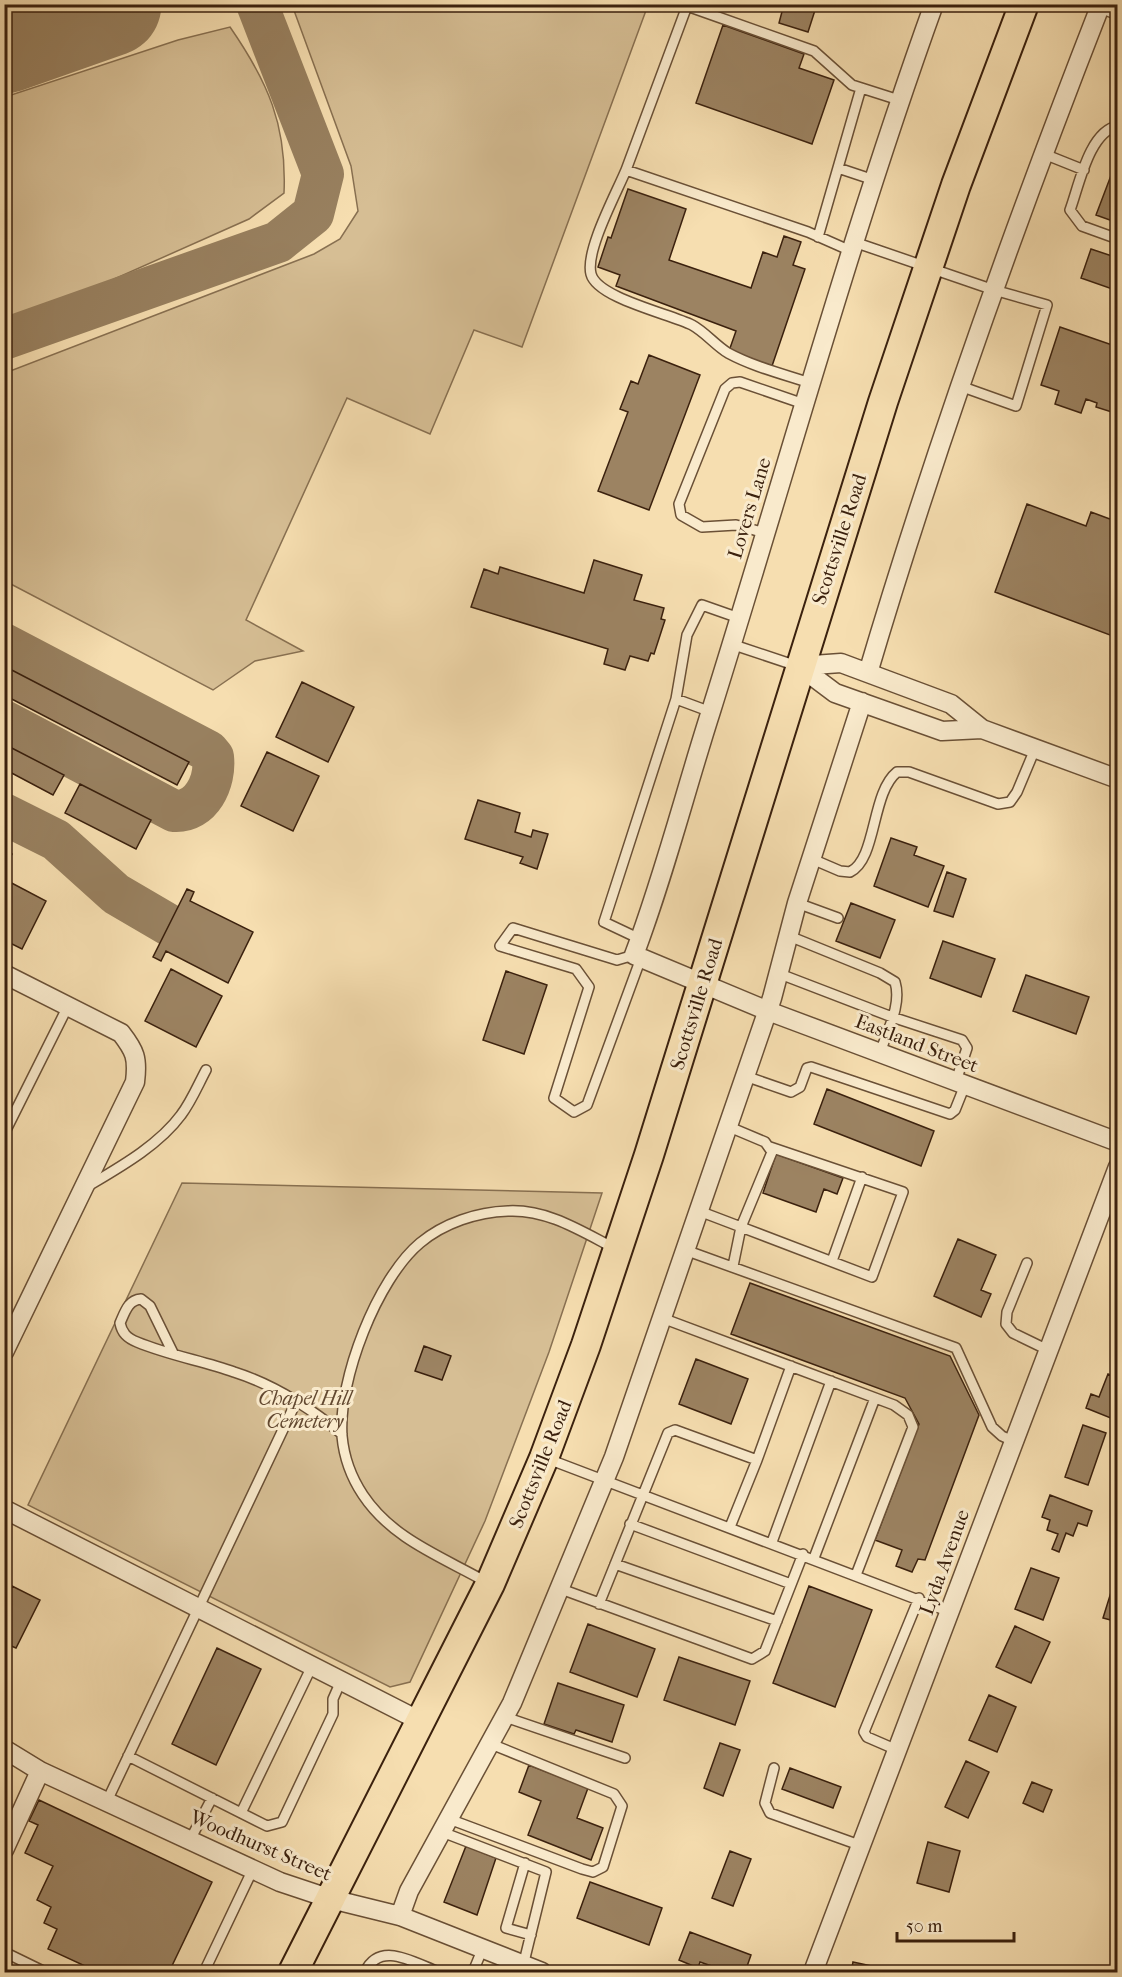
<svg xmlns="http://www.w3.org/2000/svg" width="1122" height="1977" font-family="'IM FELL French Canon',serif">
<rect width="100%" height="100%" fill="#f6deb0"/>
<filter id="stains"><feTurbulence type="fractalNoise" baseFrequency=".00333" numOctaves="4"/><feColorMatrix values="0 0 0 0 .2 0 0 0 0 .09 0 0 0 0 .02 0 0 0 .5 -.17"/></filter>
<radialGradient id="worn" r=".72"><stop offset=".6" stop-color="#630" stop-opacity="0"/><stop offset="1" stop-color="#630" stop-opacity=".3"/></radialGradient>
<path fill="#d6be94" stroke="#887051" stroke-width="1.5" d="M292,5H648L522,347L474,330L430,434L347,398L246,620L303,651L255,661L213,690L5,581V373L314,254L340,239L358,211L351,166Z
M230,27C268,82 287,125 284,193L249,219L38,313L5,324V97L178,40Z
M182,1183L602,1193L549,1352L485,1521L410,1682L390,1687L28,1505Z"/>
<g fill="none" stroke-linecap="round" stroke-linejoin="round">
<path stroke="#98805f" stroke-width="42" d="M4,339L278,242L313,214L323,174L257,4
M4,644L208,751L213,757C216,782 201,813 174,811L4,721
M4,814L56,840L116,894L169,925"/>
<path stroke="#98805f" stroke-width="105" d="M4,41L109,4"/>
</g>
<path fill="#9c8362" stroke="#3b210e" stroke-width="1.5" d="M784,4H817L808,32L779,23Z
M723,25L804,54L799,68L834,80L812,144L696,103Z
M1118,157V223L1096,215Z
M628,189L686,209L669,260L751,288L763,252L777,257L784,236L801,242L793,265L805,269L772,366L729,351L736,331L616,286L620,275L598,267L608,237L611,238Z
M1091,249L1118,258V291L1081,278Z
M1060,327L1118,347L1112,371L1118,373V414L1096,407L1097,403L1086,399L1081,413L1055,404L1059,391L1041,385Z
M649,355L700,375L649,510L598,491L628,412L620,409L631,381L638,384Z
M1027,504L1086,526L1091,512L1118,522V638L995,592Z
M594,560L642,575L634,600L664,608L661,619L665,620L654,654L651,653L648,661L630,656L625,670L604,664L608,649L471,607L484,569L498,574L500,567L584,593Z
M4,666L189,762L177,785L4,695Z
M302,682L354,707L328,762L276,737Z
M4,744L64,775L53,795L4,769Z
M267,752L319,776L293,831L241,806Z
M80,784L151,820L136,849L65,813Z
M478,800L520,813L515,832L531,837L533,830L548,834L537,869L520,863L523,857L465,839Z
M891,838L917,847L914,855L944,866L928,907L874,886Z
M4,850L12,854L4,869Z
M947,872L966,879L953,917L934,911Z
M4,879L46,901L22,949L4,940Z
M187,889L194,892L190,901L253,932L228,983L166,951L161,961L153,957Z
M851,903L895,920L880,958L836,941Z
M943,941L995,959L981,997L930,978Z
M171,969L222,996L196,1047L145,1021Z
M506,971L547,985L524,1054L483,1040Z
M1026,975L1089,997L1076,1034L1013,1011Z
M827,1089L934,1131L921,1166L814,1124Z
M776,1154L843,1178L837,1194L824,1189L816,1212L763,1193Z
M958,1239L996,1255L981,1290L991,1294L981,1317L934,1296Z
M750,1283L950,1356L979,1415L925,1560L918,1559L912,1572L896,1566L902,1550L875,1540L919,1424L905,1398L731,1334Z
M424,1346L451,1356L442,1380L415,1371Z
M696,1359L748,1379L731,1424L679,1404Z
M1108,1374L1118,1378V1421L1086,1408L1091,1394L1099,1397Z
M1083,1425L1106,1433L1088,1485L1065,1477Z
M1050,1495L1092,1511L1087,1526L1078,1523L1073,1536L1066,1533L1059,1552L1052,1549L1058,1534L1047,1530L1050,1520L1042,1517Z
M1031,1568L1059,1578L1043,1620L1015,1609Z
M12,1586L40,1600L16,1648L4,1643V1594L7,1596Z
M809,1586L872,1610L835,1707L773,1683Z
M1112,1589L1118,1590V1622L1103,1618Z
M588,1624L655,1649L637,1697L570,1672Z
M1015,1626L1050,1642L1031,1683L996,1667Z
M217,1648L261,1669L216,1765L172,1744Z
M679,1657L750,1681L735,1725L664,1700Z
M558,1683L624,1705L612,1742L576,1730L574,1734L544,1724Z
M989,1695L1016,1707L997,1752L969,1740Z
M720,1743L740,1750L723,1796L704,1788Z
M966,1761L989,1772L968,1818L945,1807Z
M529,1765L588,1788L577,1818L603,1828L591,1860L528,1835L541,1801L519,1792Z
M790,1768L841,1787L833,1808L782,1789Z
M1032,1782L1052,1790L1043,1812L1023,1803Z
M39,1800L212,1882L169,1972H98L48,1949L57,1929L44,1923L51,1907L37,1900L53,1866L25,1853L38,1825L29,1821Z
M928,1842L960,1851L949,1892L917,1883Z
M466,1846L496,1858L477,1915L444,1902Z
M730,1851L751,1859L733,1906L712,1898Z
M590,1882L662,1908L649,1945L577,1918Z
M690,1932L751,1955L745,1972L727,1968L726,1971L700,1962L698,1968L679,1960Z
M853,1962L872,1966L871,1972H851Z"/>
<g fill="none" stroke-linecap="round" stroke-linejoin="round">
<defs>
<path id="lane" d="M1100,8L1118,15
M1118,126C1089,131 1079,186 1070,210L1082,226L1118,239
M1044,154L1084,170
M838,168L874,180
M626,170C616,194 585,251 591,274C597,298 670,314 692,325C705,332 715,345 728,353C754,367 783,374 810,383
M818,237L861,88
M854,242L994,290L1047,305L1016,406L960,386
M851,251L808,232L626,170L687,6L814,51L852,85L899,100
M765,533L736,525L702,527L681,515L679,504L725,389L732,383L740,382L804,404
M731,644L797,666
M676,699L711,712
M812,859L840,871L850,872C877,859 871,793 897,772H909L998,804L1010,802L1017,792L1035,749
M797,903L838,918
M789,936L880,973L895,982C902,1005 887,1031 880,1053
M640,939L604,922L676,699L687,635L702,605L739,618
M634,955L617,960L513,928L500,946L576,969L589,987L554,1098L574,1112L587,1105L641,958
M780,974L892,1017L962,1040L967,1048L956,1081
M745,1076L791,1092L800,1087L807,1068L811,1067L950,1114L955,1110L965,1085
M4,1134L68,1006
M88,1186C120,1167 159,1145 181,1115C191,1102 198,1085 206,1070
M699,1211L741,1227L772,1152L765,1142L727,1126
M685,1250L956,1348L992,1427L1002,1436L1013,1441
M832,1261L862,1177
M1027,1263L1007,1312L1006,1324L1013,1333L1048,1350
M733,1266L741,1227L872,1277L903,1192L770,1147
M662,1318L894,1405L908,1415L913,1427L856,1575
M173,1353L150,1306L141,1299C128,1300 125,1312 120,1323C122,1333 127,1338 137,1342C168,1355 203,1361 234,1372C275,1385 309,1407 342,1434
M548,1459L950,1612
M630,1524L791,1584
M730,1527L757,1460
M772,1542L831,1381
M814,1558L875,1398
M615,1564L777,1621
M488,1583C443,1557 393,1540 363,1495C351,1477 344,1458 342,1436C338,1380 377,1279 420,1243C444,1223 477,1212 508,1211C547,1209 581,1231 614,1248
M561,1589L752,1659L765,1651L803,1554
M599,1604L668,1433L675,1430L757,1460L791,1366
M505,1717L625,1758
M897,1750L867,1737L864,1732L919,1598
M128,1756L267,1826L282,1822L333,1714V1699L341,1681
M774,1768L765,1803L770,1813L862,1846
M107,1801L297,1400
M241,1813L312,1666
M449,1819L582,1869L593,1872L603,1867L622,1806L614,1794L491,1744
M442,1832L546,1872L523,1966
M190,1840L212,1798
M525,1863L506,1928L531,1935
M4,1952L45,1972
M204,1972L253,1869
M365,1972C380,1940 414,1963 439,1972
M473,1972L482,1950"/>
<path id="street" d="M934,4C850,237 785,475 711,711C685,792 664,876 634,955L768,1011L1118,1142
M799,666L841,663L951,704L982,729L1118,779
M799,666L835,693L942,731L982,729
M868,673C935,447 1015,224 1101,4
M4,974L121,1033C135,1051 138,1058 135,1082L4,1352
M4,1509L422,1722
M4,1749L40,1771L280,1882L331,1899L400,1916L542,1972
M4,1850L40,1771
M400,1916L409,1891L512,1703L614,1457L772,998L797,903L862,702
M813,1972L1118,1167"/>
<path id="primary" d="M293,1972L490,1584L544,1458L586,1345L649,1155L883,402L956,185L1024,4"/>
</defs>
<use href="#lane" stroke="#6a5036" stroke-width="12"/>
<use href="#street" stroke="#6a5036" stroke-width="21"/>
<use href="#primary" stroke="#3b210e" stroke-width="32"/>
<use href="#lane" stroke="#f9eacc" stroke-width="9"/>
<use href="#street" stroke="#f9eacc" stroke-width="18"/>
<use href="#primary" stroke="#f6deb0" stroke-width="28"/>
</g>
<g text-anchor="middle" stroke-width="6" stroke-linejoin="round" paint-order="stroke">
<g font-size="20" fill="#3b210e" stroke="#f9eacc">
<text transform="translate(749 508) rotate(-73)" y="7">Lovers Lane</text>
<text transform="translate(839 539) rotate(-72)" y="7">Scottsville Road</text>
<text transform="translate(696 1004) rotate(-73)" y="7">Scottsville Road</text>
<text transform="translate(917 1043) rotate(21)" y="7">Eastland Street</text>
<text transform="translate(540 1464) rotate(-68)" y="7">Scottsville Road</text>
<text transform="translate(944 1562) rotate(-70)" y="7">Lyda Avenue</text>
<text transform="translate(261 1845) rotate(23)" y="7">Woodhurst Street</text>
</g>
<g font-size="20" font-style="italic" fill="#624830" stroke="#f9eacc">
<text x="305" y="1405">Chapel Hill<tspan x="305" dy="23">Cemetery</tspan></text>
</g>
</g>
<rect width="1122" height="1977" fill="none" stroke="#f6deb0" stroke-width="24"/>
<rect x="6" y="6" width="1110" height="1965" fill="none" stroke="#3b210e" stroke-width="3"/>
<rect x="12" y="12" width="1098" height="1953" fill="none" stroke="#3b210e" stroke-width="1.5"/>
<path d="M897 1932v9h117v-9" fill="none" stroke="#3b210e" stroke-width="3"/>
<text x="906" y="1932" font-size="18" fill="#3b210e" stroke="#f9eacc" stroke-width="4.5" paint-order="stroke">50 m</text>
<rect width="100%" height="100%" filter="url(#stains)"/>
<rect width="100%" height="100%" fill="url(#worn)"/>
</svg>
